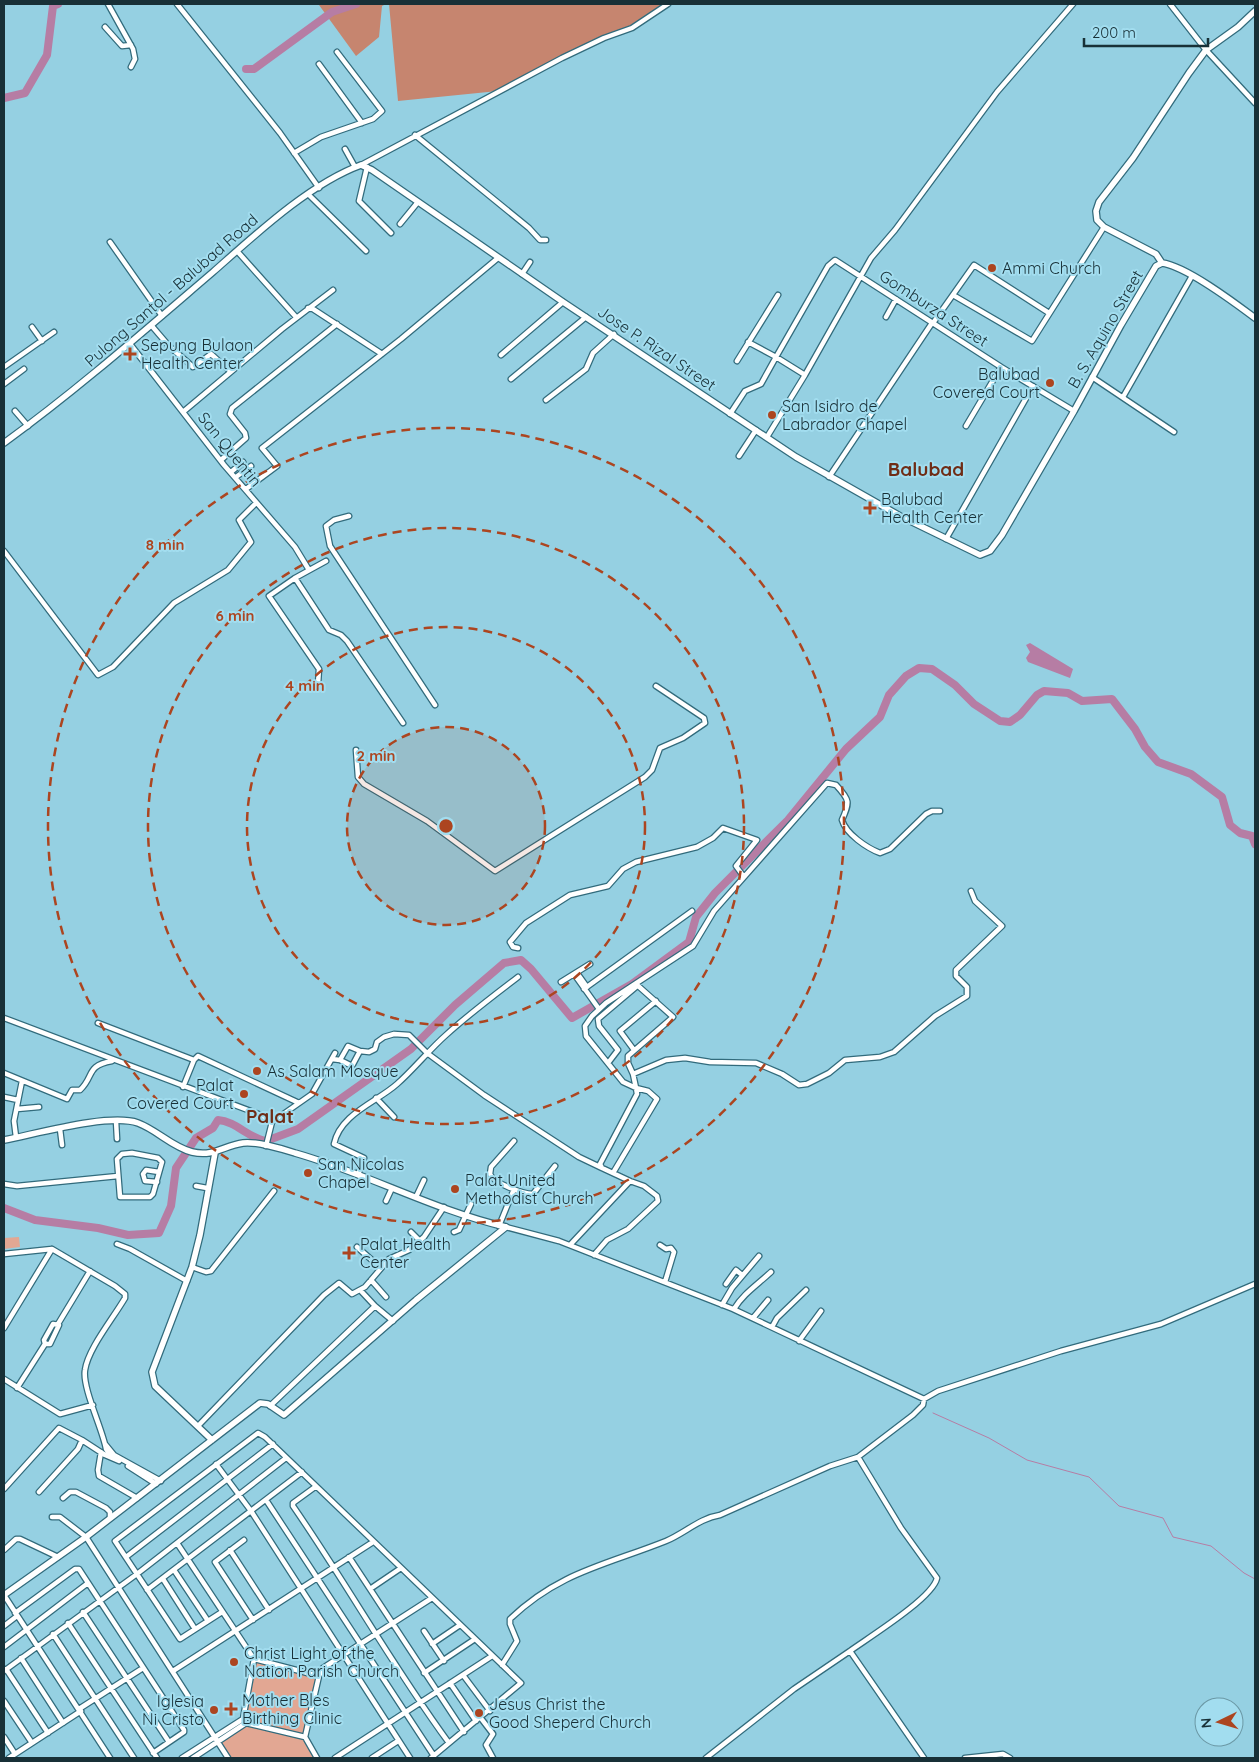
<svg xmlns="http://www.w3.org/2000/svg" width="1259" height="1762" font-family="Quicksand,sans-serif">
<rect width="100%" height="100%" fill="#95d0e2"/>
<path fill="#e2a793" d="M19,1237L20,1247L4,1249V1238Z
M254,1659L319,1676L305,1737L317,1758H228L218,1741L246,1723L243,1719Z"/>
<path fill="#c6856f" d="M301,4H386L382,6L379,37L356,56L319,5Z
M389,4H667L634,27L569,54L498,91L398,101Z"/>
<path fill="#b67da4" d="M1030,643L1073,669L1070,678L1028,662L1026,658L1030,652L1026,645Z"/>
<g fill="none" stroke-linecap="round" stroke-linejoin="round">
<path stroke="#b67da4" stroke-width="1" d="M933,1413L989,1438L1027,1460L1089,1477L1119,1506L1163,1518L1173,1537L1211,1546L1244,1573L1255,1579"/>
<path stroke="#b67da4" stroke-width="8" d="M246,69H254L332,12L356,4
M4,98L25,93L47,55L53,6L58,4
M4,1208L35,1220L98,1228L128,1235L159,1233L171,1206L176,1168L196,1138L213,1128L218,1120C236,1121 248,1138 266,1141L298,1129L411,1049L455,1005L504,963L521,960L531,969L572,1018L632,984L689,942L696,917L715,893L788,820L846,749L880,717L889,695L906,676L919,668L932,669L955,685L974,704L1000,721L1010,722L1020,715L1037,695L1044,691L1068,693L1082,701L1112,699L1135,729L1145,747L1158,762L1191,774L1222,797L1230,825L1240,833L1252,836L1255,844"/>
<defs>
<path id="street" d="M108,4L133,49L135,59L131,67
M177,4L280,133L319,188
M1170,4L1206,50L1255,103
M105,27L122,46L131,45
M319,64L362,123
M415,135L529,228L540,240H546
M345,149L355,167
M294,153L321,137L373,119L382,111L337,52
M361,165L562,58L604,38L632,28L668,4
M367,167L359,201L391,233
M309,195L366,251
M400,224L418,202
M110,242L162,316
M237,251L296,317
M522,274L530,262
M953,295L1032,341L1104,227
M308,308L313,309L382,354
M886,317L896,299
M933,323L974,265L1049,313
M151,325L169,346L193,367L211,354L230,371
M32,327L42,341
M748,342L776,357L828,266L835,260L1001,367L1074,411
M130,344L224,465L295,547L309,570
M501,355L563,302
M737,361L778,295
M4,367L54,332
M1092,377L1174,432
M511,379L586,317
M4,384L24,369
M1123,397L1192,276
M546,400L586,369L593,353L614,334
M15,411L28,426
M183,412L282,329L333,290
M730,414L745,391L761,384L776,357L805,375
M966,426L1001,367
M767,437L805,375L871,258L895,230L997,92L1073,4
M739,456L756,430
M221,460L246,438L245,433L230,414L232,408L337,324
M231,472L243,462
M236,477L251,466
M829,477L932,323
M246,489L277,466L262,448L401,339L498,258
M349,516L334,520L326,526L330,546L435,705
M946,539L1033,386
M4,551L98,675L113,667L174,603L228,570L251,542L239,520L256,503
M295,578L329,630L341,635L347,641L403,723
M318,684L319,669L269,596L295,578L326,561
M356,750L358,777L364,784L427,821L495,871L645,777L652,770L660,748L683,738L705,723L704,718L656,686
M518,948L513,947L510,942L526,923L570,895L608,886L623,869L636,862L697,847L713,838L723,828L757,840L736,866L744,877
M577,973L587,987
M574,974L599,1009
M561,982L590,964
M584,989L692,911
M4,1018L261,1115L272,1122
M98,1023L194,1060
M634,1050L620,1031L656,1001
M360,1051L369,1052L375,1049L377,1042L384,1037L394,1034L409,1035L427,1053L484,1095L579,1157L602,1168
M332,1059L340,1060L352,1066L360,1051L348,1046L340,1060
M608,1063L618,1050L599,1026L598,1019L637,986
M4,1073L67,1099L72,1090H80C95,1076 85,1066 112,1061
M633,1074L628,1063V1056L673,1017L636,984
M183,1087L194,1060L198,1056L299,1103
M4,1097L18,1100
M376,1098L394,1117
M17,1109L39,1107
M116,1121L117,1139
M60,1129L62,1145
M16,1137L14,1121L22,1081
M514,1141L491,1167L490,1174C493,1183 523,1194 533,1194L555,1166
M266,1146L272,1122L312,1094L335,1053
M132,1153L158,1158L162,1162L153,1194L150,1197H120L117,1159L122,1154Z
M613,1173L657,1099L648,1091L636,1088L633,1074L666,1060L685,1058L710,1062L756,1063L782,1074L799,1085L807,1084L829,1073L845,1060L880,1057L894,1052L935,1016L967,996V987L956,976V970L1002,926L975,901L971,891
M358,1175L364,1158L334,1144C340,1114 377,1102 397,1084C414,1069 429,1050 446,1035C469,1014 493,996 518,977
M157,1182L145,1181L143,1174L146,1170L159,1172
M4,1184L17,1186L118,1176
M196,1186L207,1188
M416,1197L424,1180
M386,1201L392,1188
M499,1226L514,1189
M506,1227L559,1241L733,1309L924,1399L938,1391L1061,1351L1161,1324L1255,1284
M411,1232L419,1240
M454,1232L459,1230L471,1204
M117,1244L130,1249L187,1281
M570,1245L630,1181L602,1168L600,1164L637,1094L636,1088L623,1082L586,1036L585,1026L592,1016L606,1003L693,946L714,911L827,783L836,785C850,800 850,802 842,820C846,834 867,848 880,853L890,849L926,814L932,811H940
M660,1245L666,1249L671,1248L674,1252L665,1282
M357,1247L381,1268
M4,1254L52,1249L115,1286L125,1294V1298C112,1320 88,1349 85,1370C82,1388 103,1430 106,1449L110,1455H114L161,1481
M594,1255L607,1240L628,1229L658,1201L657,1196L644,1186L630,1181
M192,1267L206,1272L211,1271L274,1191
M371,1280L386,1297
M726,1284L736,1270L742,1275
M361,1291L375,1306L393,1321
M722,1305L732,1288L759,1256
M734,1309C743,1294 757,1285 771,1272
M753,1318L768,1300
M58,1324L90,1271
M772,1327L777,1318L806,1290
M4,1328L52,1249
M799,1341L821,1311
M4,1379L60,1414L93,1405
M17,1388L45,1344L44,1340L53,1324L59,1325L50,1344H45
M270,1406L375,1306
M198,1426L324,1295L339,1283L352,1294L365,1287L389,1259L409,1250L424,1237L444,1207
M105,1444L114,1455
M101,1452L98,1470L99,1476L137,1498
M858,1457L901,1528L937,1578C933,1598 868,1638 850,1651L924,1758
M216,1464L251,1511L410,1758
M128,1466L156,1484
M315,1487L293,1503V1506C347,1584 393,1667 449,1743
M4,1489L59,1428L82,1440
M39,1492L78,1449L82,1440L105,1455L119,1461
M63,1498L70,1492H76L106,1508L110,1512V1517
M266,1500L434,1756
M52,1517H60L86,1537L228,1758
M244,1540L215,1562L253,1620
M177,1543L254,1659L319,1676
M4,1550L16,1539H20L58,1557
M230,1550L269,1610
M126,1557L273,1444
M349,1557L464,1732
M174,1570L208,1621
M163,1579L195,1629
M370,1589L401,1568
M147,1590L302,1472
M4,1595L110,1758
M83,1612L169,1742
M222,1612L180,1639L115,1541L258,1433L265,1437L521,1683L431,1758
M15,1613L75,1569H79L184,1730V1732L153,1753
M68,1623L157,1758
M4,1626L17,1616
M424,1631L444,1661
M53,1634L134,1758
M432,1644L460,1625
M4,1647L88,1583
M21,1658L63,1723
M254,1659L243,1719L246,1723L305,1737
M502,1665L517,1641L510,1624V1619C559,1572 606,1565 666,1541C685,1533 700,1518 720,1515L830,1466L858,1457L913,1415L923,1405L924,1399
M6,1669L48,1733
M4,1671L137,1574L286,1458
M173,1671L373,1542
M424,1673L475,1639
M463,1675L490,1711
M450,1683L476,1721
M4,1701L32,1743
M79,1709L143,1668
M480,1717L493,1734L486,1745L493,1758
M4,1737L15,1754
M9,1758L81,1711
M182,1758L243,1719
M193,1758L246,1723
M317,1758L305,1737L319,1676L323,1668L432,1598
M335,1758L492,1656
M372,1758L398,1741
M706,1758L794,1689L850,1651
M965,1758L1003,1754L1010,1758"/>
<path id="secondary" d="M1162,263L1156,254L1104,227L1097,220L1096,211L1099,202L1133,158L1189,73L1206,50L1238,27L1255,11
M1162,263C1186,266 1235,303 1255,318
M4,443C77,390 144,331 213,272C254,236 309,184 361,165L372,170L563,302L796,457L900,516L980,555L990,551L1002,535L1074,411L1121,325L1156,266L1162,263
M4,1140C36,1134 109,1113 138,1123C157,1130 172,1147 192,1152C214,1157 223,1146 243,1143C255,1141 283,1149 295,1153C366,1173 433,1210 506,1227
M212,1440L155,1386L152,1372L192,1267L200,1235L215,1153
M4,1595L86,1537L260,1403L268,1404L284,1415L416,1300L506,1227"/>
</defs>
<use href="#street" stroke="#326b7c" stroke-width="7"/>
<use href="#secondary" stroke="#326b7c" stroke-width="8"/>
<use href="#street" stroke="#fff" stroke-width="4.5"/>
<use href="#secondary" stroke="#fff" stroke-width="5.5"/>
</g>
<circle cx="446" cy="826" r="99" fill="#ac4520" fill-opacity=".12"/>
<g fill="none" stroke="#ac4520" stroke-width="2.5" stroke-dasharray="9 6">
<circle cx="446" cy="826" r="99"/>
<circle cx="446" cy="826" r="199"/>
<circle cx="446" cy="826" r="298"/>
<circle cx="446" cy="826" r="398"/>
</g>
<g fill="#ac4520" stroke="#a2ddef" stroke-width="2">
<circle cx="992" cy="268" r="5"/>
<path d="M127.5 346.5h5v5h5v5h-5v5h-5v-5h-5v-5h5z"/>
<circle cx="1050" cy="383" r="5"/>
<circle cx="772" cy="415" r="5"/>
<path d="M867.5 500.5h5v5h5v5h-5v5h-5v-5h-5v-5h5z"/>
<circle cx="257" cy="1071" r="5"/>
<circle cx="244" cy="1094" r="5"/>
<circle cx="308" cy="1173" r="5"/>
<circle cx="455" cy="1189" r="5"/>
<path d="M346.5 1245.5h5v5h5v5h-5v5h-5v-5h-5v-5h5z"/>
<circle cx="234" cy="1662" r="5"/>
<path d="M228.5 1701.5h5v5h5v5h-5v5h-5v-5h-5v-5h5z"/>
<circle cx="214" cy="1710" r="5"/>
<circle cx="479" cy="1713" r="5"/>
</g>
<g text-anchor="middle" stroke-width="4" stroke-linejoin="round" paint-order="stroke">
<g font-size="16" fill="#183037" stroke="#a2ddef" text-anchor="start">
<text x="1002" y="274">Ammi Church</text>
<text x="141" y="351">Sepung Bulaon<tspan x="141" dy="18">Health Center</tspan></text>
<text x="1040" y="380" text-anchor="end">Balubad<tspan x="1040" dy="18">Covered Court</tspan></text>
<text x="782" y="412">San Isidro de<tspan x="782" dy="18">Labrador Chapel</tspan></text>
<text x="881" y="505">Balubad<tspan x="881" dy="18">Health Center</tspan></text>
<text x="267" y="1077">As Salam Mosque</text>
<text x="234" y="1091" text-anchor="end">Palat<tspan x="234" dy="18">Covered Court</tspan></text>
<text x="318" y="1170">San Nicolas<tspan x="318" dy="18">Chapel</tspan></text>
<text x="465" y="1186">Palat United<tspan x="465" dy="18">Methodist Church</tspan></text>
<text x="360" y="1250">Palat Health<tspan x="360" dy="18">Center</tspan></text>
<text x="244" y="1659">Christ Light of the<tspan x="244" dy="18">Nation Parish Church</tspan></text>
<text x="242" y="1706">Mother Bles<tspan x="242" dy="18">Birthing Clinic</tspan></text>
<text x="204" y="1707" text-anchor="end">Iglesia<tspan x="204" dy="18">Ni Cristo</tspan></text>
<text x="489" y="1710">Jesus Christ the<tspan x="489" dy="18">Good Sheperd Church</tspan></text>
</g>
<g font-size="16" fill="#183037" stroke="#a2ddef">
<text transform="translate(171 290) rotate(-41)" y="6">Pulong Santol - Balubad Road</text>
<text transform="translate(934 308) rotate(33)" y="6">Gomburza Street</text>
<text transform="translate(1105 329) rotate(-60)" y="6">B. S. Aquino Street</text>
<text transform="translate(657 348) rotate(34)" y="6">Jose P. Rizal Street</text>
<text transform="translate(230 449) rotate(51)" y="6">San Quentin</text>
</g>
<g font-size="19" font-weight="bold" fill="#6f2d16" stroke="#a2ddef">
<text x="926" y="476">Balubad</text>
<text x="270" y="1123">Palat</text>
</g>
</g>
<circle cx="446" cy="826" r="8" fill="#ac4520" stroke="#a2ddef" stroke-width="2.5"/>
<g font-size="15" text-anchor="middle" font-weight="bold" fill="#ac4520" stroke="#a2ddef" stroke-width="4" stroke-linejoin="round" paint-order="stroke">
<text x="165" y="550">8 min</text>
<text x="235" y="621">6 min</text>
<text x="305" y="691">4 min</text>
<text x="376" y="761">2 min</text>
</g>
<rect width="1259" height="1762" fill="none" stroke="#183037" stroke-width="10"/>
<g transform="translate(1219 1722) rotate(265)"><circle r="24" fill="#a2ddef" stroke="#6b98a5"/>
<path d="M0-4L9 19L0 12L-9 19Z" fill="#ac4520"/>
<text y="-8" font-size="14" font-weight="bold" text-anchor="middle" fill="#183037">N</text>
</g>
<path d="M1084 38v8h124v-8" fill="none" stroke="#183037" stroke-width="2.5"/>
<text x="1092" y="38" font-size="15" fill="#183037" stroke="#a2ddef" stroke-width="4" paint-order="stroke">200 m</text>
</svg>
